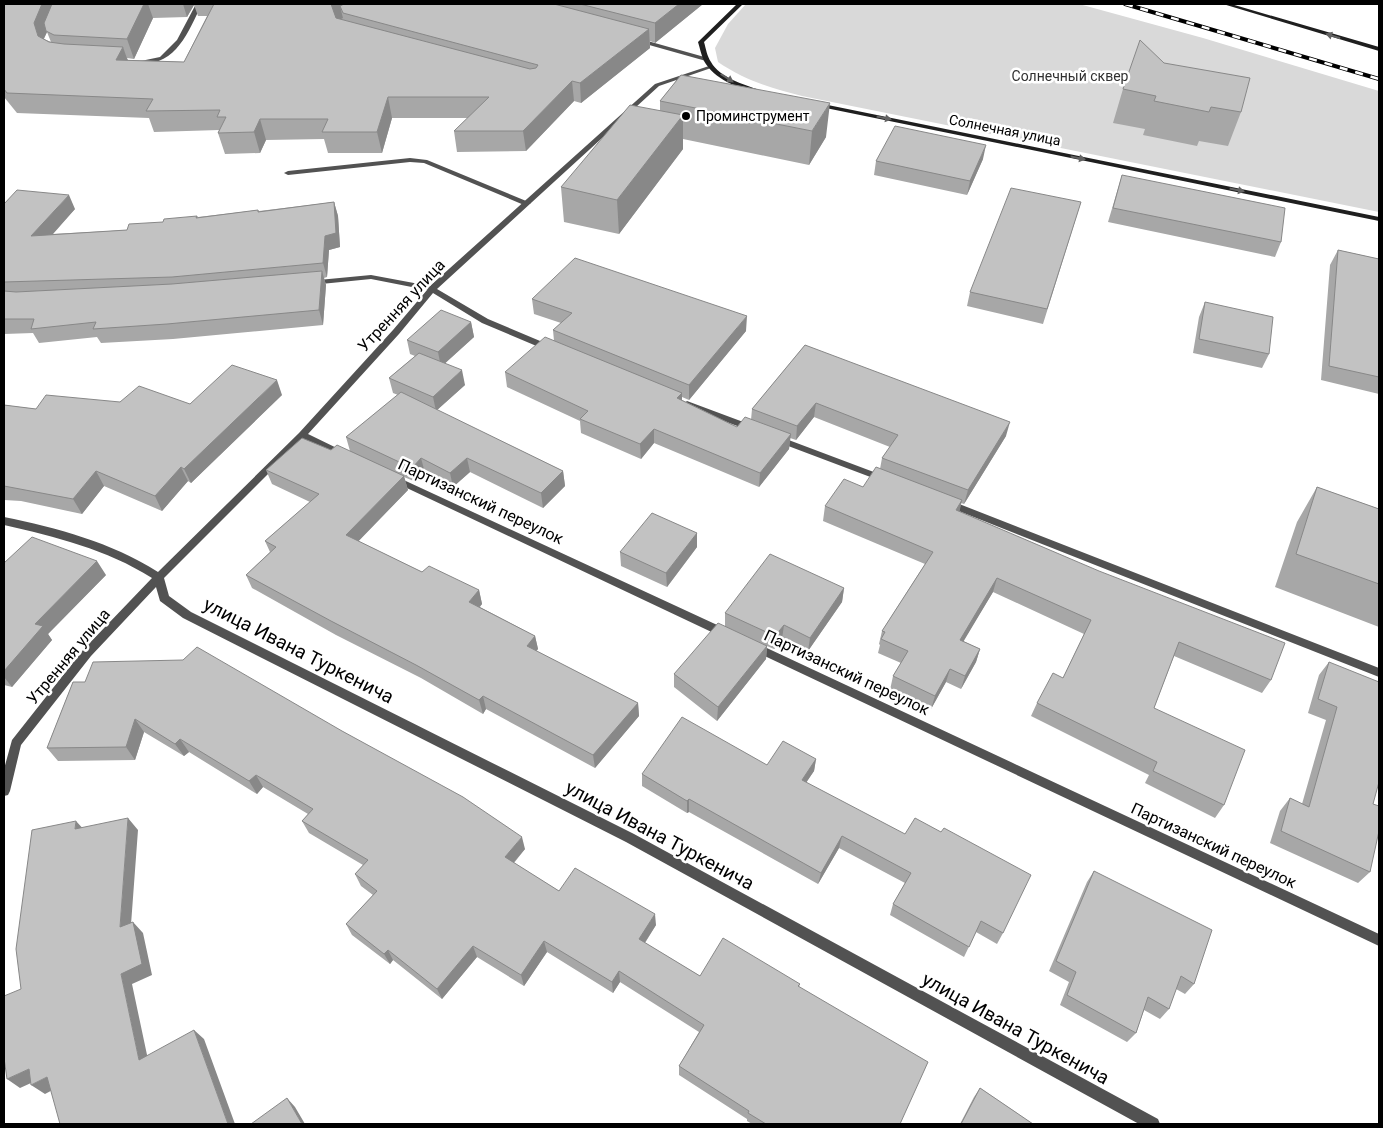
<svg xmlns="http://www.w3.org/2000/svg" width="1383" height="1128" font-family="Roboto,sans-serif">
<rect width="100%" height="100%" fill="#fff"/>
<path fill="#d9d9d9" d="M746,4H1079L1203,38L1379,91V212L802,96C771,88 744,80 718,62L715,48L728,24Z"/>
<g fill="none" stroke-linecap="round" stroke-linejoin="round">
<path fill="#525252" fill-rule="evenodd" d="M196,4H202C187,34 176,67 136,64V62L160,57L177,40Z
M637,38L708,58L709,59L706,61L635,41V39Z
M410,158L427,160L531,203L527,205H524L424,163L410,162L288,175L284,173L288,171Z"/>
<path fill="#525252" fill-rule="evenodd" d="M709,66L714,67L659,86L437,289L488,319L552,346V350H546L482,323L433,293L399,334L308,434L347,453L349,455L347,457H341L303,439L164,578L169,596L191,612L634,834L1158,1119L1160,1124H1139L626,842L183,618L160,601L156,587L91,656L21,745L10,791L8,795L4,796V769L12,740L83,650L152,578C106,549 56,537 4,525V517C57,528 111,542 158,572L299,433L393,330L427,290L371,279L311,285H308V281L371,275L430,286L655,84Z
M687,401L754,426L756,428L754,430H748L684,406L683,404Z
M778,436L887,477L889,479L887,481H881L775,441L773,439L775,437Z
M395,476L728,630L729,633L728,636H720L392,481L390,479L392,477Z
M949,500L1379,668V677L946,506L944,504Z
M756,643L1379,934V946L752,650L751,647L752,644Z"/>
<path fill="#1f1f1f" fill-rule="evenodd" d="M737,4H743L704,42C706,49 707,56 711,62C720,78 743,84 759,90L760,91L757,93C738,88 714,79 704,61C701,55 700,48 698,42Z
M1223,4H1231L1379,47V51Z
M818,103L1379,217V221L816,106V104Z"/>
<defs>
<path id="rail" d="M1125,4L1379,79"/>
</defs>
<use href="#rail" stroke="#000" stroke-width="4"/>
<use href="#rail" stroke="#fff" stroke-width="2.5" stroke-dasharray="8" stroke-linecap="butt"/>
</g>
<path fill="#a7a7a7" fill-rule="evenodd" d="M4,4H703L655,43L650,41V48L581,103L574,101L526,151L457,152L454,131L468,118H392L382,153H328L324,139L266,140L260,153L225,154L218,133L219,130L154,132L149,118L17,113L4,97ZM194,5L198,16H207L184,62L128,60L127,58L134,59L153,18L187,17ZM47,32L51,42L44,39Z
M1164,63L1241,112L1228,146L1199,141L1197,146L1143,135L1145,129L1113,123L1123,89Z
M681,75L826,137L809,165L683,139V149L619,234L564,222L561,187L660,111V101Z
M983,159L967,195L874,175L876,161Z
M1122,175L1281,242L1275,257L1108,222Z
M334,202L338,216L340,247L329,250L327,277L324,278L326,285L323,325L173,339L101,343L97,337L39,343L33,333L4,334V204L75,209L52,234L127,230L163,222L197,216L198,217L258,210L259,211Z
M1081,202L1043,324L967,306L970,292Z
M1338,250L1379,259V394L1321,380L1330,265Z
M532,299L746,331L689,400L682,397V400L737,427L751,420L752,409L805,345L1006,436L964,504L961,503L959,512L1271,680L1262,693L1174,656L1154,708L1224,805L1215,818L1145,783L1149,775L1031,716L1037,703L1063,678L1084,634L993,592L963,641L980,649L976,662L961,689L946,682L931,709L890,690L893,676L901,663L878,653L880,645L879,644L882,631L925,564L823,521L825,506L863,487L880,469L882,458L890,447L814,417L796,440L790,438L789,449L759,487L654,443L641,459L581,433L580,421L507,387L505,372L554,341L553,330L561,323L534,314Z
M1205,302L1269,354L1262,368L1193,353L1199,317Z
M471,322L474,337L445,363L465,385L437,410L563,471L565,486L543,508L470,472L453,487L425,473L416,482L404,477L408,490L358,541L422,572L479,590L482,604L480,607L535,636L538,649L536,651L638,703L639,716L595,768L486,709L483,714L421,678L336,635L252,588L246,575L270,552L265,541L310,502L272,484L266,470L331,450L350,451L346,437L398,395L393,393L389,378L415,356L410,354L407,340Z
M282,395L191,483L188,481L162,511L104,486L82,514L21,501L4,500V405L36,409L120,402L190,404Z
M1317,487L1379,509V627L1275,587L1297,522Z
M697,533V547L667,587L621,566L620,552Z
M4,563L106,575L48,634L52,640L12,687L4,685Z
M844,588L842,602L808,651L782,639L774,649L767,646L766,659L717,721L674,687V674L725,626V613Z
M1329,662L1373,804L1370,872L1358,883L1270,843L1280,811L1290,798L1302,804L1326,720L1308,713L1319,675Z
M73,682L525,849L514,863L559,891L656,925L645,943L700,976L800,984L799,987L900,1124H752L747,1121V1119L679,1075V1066L699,1032L620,982L613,993L547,952L524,986L477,957L442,999L393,960L390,964L352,935L346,924L373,895L361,886L355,874L363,865L309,833L302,821L308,814L263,787L257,794L189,752L184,756L144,732L135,760L58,761L47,748Z
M816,759L814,771L806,782L1003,933L997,944L976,932L964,957L890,915L893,904L905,883L839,848L818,884L689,812L687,813L642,786V774L767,765Z
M1094,871L1194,984L1185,994L1176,989L1169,1009L1160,1019L1144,1010L1136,1033L1127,1042L1060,1005L1069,982L1049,971L1087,882Z
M980,1088L1033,1124H960L974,1097Z"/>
<path fill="#888" d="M42,4H59L46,31L47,32L42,42L38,36L34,23Z
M144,4H148L153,18L134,59L127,39Z
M183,4H194V5L187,17Z
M331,4H366L340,6L343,18L335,22Z
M679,4H703L655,43V23Z
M649,29L650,48L581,103L580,83Z
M123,47L130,67L116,60Z
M572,81L574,101L526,151L523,131Z
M388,97L392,118L382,153L377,132Z
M830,103L826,137L809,165L812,131Z
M683,115V149L619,234L617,200Z
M260,119L266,140L260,153L254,132Z
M986,145L983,159L967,195L970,181Z
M69,195L75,209L39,250L31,236Z
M334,202L338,216L340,247L329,250L327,277L323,263L325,236Z
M322,271L326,285L323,325L319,310Z
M747,316L746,331L689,400V385Z
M471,322L474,337L441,367L438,352Z
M462,370L465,385L436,411L433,397Z
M277,380L282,395L191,483L184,469Z
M682,393V408L677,398Z
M816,403L814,417L796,440L797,426Z
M1010,422L1006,436L964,504L968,490Z
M654,429V443L641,459L640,444Z
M791,434L789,449L759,487L760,473Z
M421,458L425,473L416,482L412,468Z
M467,458L470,472L453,487L450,473Z
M181,467L188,481L162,511L155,496Z
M96,471L104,486L82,514L73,499Z
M563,471L565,486L543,508L541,493Z
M404,476L408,490L351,549L346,535Z
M962,500L959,514L956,510Z
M697,533V547L667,587L666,573Z
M97,561L106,575L48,634L52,640L12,687L4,677V671L35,624Z
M997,578L993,592L956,654L960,640Z
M844,588L842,602L808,651L810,638Z
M479,590L482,604L472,615L469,602Z
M784,625L782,639L774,649L775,636Z
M535,636L538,649L529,659L527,646Z
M767,646L766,659L717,721L718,707Z
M980,649L976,662L961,689L965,676Z
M950,669L946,682L931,709L935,696Z
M483,696L486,709L483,714L479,700Z
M638,703L639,716L595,768L593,755Z
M135,719L144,732L135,760L126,747Z
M180,739L189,752L184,756L175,744Z
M816,759L814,771L800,792L802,780Z
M256,775L263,787L257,794L249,781Z
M689,799V812L687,813V801Z
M128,818L138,830L130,938L120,927Z
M76,821L87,833L75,829Z
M842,836L839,848L818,884L821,873Z
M522,837L525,849L508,869L505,857Z
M655,914L656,925L640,950L639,939Z
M133,922L143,933L152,975L132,984L150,1069L139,1060L121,974Z
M544,941L547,952L524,986L521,975Z
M473,946L477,957L442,999L437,989Z
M388,950L393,960L390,964L384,954Z
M619,971L620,982L613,993L612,982Z
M194,1030L204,1039L235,1124H228Z
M29,1069L42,1078L20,1088L7,1079Z
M47,1077L60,1086L45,1094L31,1085Z
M287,1098L295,1107L305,1124H302Z"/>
<path fill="#c2c2c2" stroke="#888" d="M4,4H42L34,23L38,36L49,42L64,44L123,47L116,60L184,62L214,4H331L336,18L530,69L536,68L538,65L343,13L340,6L344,4H554L649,29L580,83L572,81L523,131H454L489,97H388L377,132H322L328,119H260L254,132L218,133L226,117H217L220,110L146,111L153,99L7,93L4,89Z
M52,4H144L127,39L54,35L46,31L44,23Z
M580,4H679L655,23Z
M1140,40L1164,63L1250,78L1241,112L1211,107L1209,112L1154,101L1156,96L1123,89Z
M681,75L830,103L812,131L660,101Z
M630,105L683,115L617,200L561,187Z
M895,126L986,145L970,181L876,161Z
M1122,175L1285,208L1281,242L1113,208Z
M1011,188L1081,202L1047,309L970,292Z
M17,190L69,195L31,236L127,230L129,224L163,222L164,219L197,216L196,218L258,210V212L334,202L336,233L325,236L323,263L172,277L4,282V204Z
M1338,250L1379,259V377L1329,366Z
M575,258L747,316L689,385L553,330L572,313L532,299Z
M322,271L319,310L167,324L93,329L96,322L31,329L34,319H4V291L16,292L172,284Z
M1205,302L1273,317L1269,354L1199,339Z
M441,310L471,322L438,352L407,340Z
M545,337L682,393L677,398L737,427L745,417L791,434L760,473L654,429L640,444L580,419L588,411L505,372Z
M805,345L1010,422L968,490L882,458L898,435L816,403L797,426L752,409Z
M419,353L462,370L433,397L389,378Z
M232,365L277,380L184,469L181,467L155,496L96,471L73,499L4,486V405L36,409L46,395L120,402L139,386L190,404Z
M401,392L563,471L541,493L467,458L450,473L421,458L412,468L346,437Z
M302,438L331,450L337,445L404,476L346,535L422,572L429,566L479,590L469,602L535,636L527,646L638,703L593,755L483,696L479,700L416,665L331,621L246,575L276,547L265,541L319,494L266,470Z
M876,467L962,500L956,510L1099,571L1285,643L1271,680L1179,642L1154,708L1245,750L1224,805L1153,771L1157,762L1037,703L1053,673L1063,678L1091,620L997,578L960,640L980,649L965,676L950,669L935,696L893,676L908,651L881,639L885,632L882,631L933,552L825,506L844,479L863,487Z
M1317,487L1379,509V584L1296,554Z
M652,513L697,533L666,573L620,552Z
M32,537L97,561L35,624L43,626L4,671V563Z
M770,554L844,588L810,638L784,625L775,636L725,613Z
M718,623L767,646L718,707L674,674Z
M197,647L342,731L463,797L522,837L505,857L559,891L575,868L655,914L639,939L700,976L723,938L800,984L798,986L928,1062L900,1124H766L748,1113L749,1111L679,1066L704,1025L619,971L612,982L544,941L521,975L473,946L437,989L388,950L384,954L346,924L377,891L355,874L368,860L302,821L313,809L256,775L249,781L180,739L175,744L135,719L126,747L47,748L73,682H85L93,662L183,660Z
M1329,662L1379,682V782L1373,804L1379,806V831L1370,872L1281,831L1290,798L1309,807L1337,707L1318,699Z
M682,717L767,765L783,741L816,759L802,780L905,834L915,818L941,832L944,828L1031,875L1003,933L981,921L969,947L893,904L911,873L842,836L821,873L689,799L687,801L642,774Z
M128,818L120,927L133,922L142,964L121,974L139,1060L194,1030L228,1124H60L47,1077L31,1085L29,1069L7,1079L4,1058V996L21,989L16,949L32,830L76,821L75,829Z
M1094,871L1212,930L1194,984L1181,976L1169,1009L1148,997L1136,1033L1067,995L1076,972L1056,961Z
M980,1088L1033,1124H961Z
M287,1098L302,1124H251Z"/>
<defs><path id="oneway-solid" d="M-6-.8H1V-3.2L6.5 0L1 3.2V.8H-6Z" transform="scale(1.25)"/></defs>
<g fill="#626262">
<use href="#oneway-solid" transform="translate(1333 36) rotate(-163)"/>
<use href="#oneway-solid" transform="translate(727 78) rotate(33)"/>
<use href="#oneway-solid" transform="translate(884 118) rotate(11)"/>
<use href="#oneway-solid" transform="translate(1078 158) rotate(11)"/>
<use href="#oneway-solid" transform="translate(1237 190) rotate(11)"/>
</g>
<circle fill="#000" stroke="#fff" stroke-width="2" cx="686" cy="116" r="5"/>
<g text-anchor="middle" stroke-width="5" stroke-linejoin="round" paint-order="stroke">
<g font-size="14" fill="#303030" stroke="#fff">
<text x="1070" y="81">Солнечный сквер</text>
</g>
<g font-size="14" fill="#000" stroke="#fff" text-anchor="start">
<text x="696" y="121">Проминструмент</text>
</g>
<g font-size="14" fill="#000" stroke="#fff">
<text transform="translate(1005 130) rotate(11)" y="5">Солнечная улица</text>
</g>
<g font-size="16" fill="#000" stroke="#fff">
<text transform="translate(401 305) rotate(-47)" y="6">Утренняя улица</text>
<text transform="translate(481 501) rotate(25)" y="6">Партизанский переулок</text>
<text transform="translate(68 656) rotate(-50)" y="6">Утренняя улица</text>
<text transform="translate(847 672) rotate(25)" y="6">Партизанский переулок</text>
<text transform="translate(1214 845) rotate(25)" y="6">Партизанский переулок</text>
</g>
<g font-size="19" fill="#000" stroke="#fff">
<text transform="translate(299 650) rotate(27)" y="7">улица Ивана Туркенича</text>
<text transform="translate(660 835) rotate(28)" y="7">улица Ивана Туркенича</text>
<text transform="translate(1016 1028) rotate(29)" y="7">улица Ивана Туркенича</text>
</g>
</g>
<rect width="1383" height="1128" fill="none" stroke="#000000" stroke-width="10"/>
</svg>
